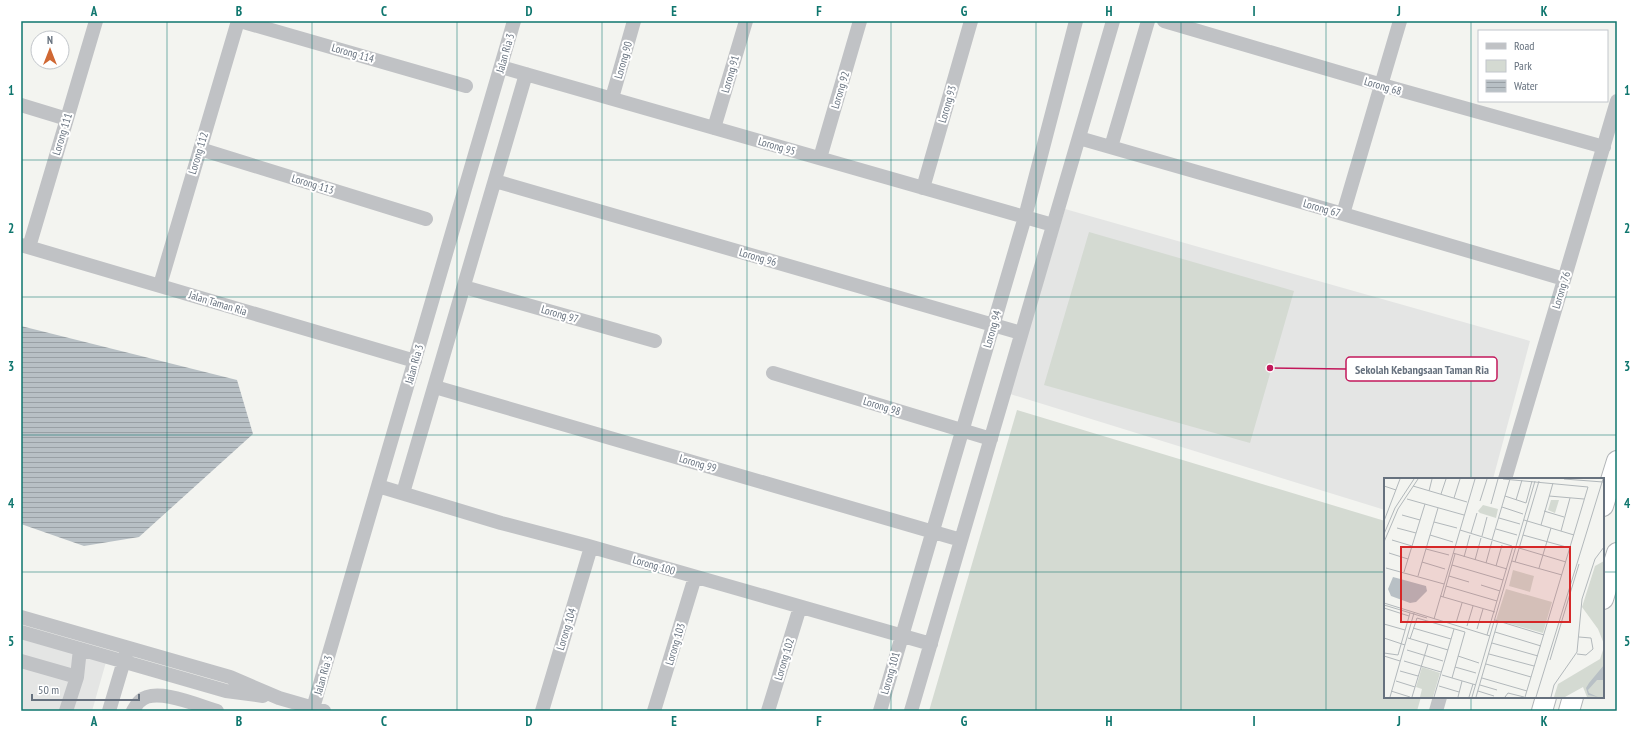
<svg xmlns="http://www.w3.org/2000/svg" width="1638" height="732" font-family="'PT Sans Narrow',sans-serif">
<defs>
<pattern id="water-rules" width="6" height="5" patternUnits="userSpaceOnUse"><rect width="6" height="5" fill="#b8c0c5"/><path d="M0 2.5h6" fill="none" stroke="#99a0a5"/></pattern>
</defs>
<rect width="100%" height="100%" fill="#f3f4f0"/>
<path fill="#e4e5e4" d="M1065,209L1530,341L1493,479H1385V510L1010,394Z
M21,638L106,662L92,711H21Z"/>
<path fill="#d4dad2" d="M1089,232L1294,291L1250,443L1044,385Z
M1017,410L1385,521V697H1421L1417,711H929Z"/>
<path fill="url(#water-rules)" d="M21,326L237,380L253,434L139,537L84,546L21,524Z"/>
<g fill="none" stroke-linecap="round" stroke-linejoin="round">
<defs>
<path id="highway" d="M1603,506L1617,461
M1603,599L1617,553
M1542,711L1546,697
M1569,711L1573,697"/>
</defs>
<use href="#highway" stroke="#b2b5b8" stroke-width="22"/>
<path stroke="#c0c2c5" stroke-width="14" d="M240,21L466,86
M1164,21L1382,85L1604,147
M501,67L1053,225
M612,98L634,21
M21,105L67,119
M714,128L746,21
M1079,138L1343,214L1564,279
M1111,147L1148,21
M200,149L426,219
M820,158L860,21
M495,181L1021,333
M923,188L971,21
M1343,214L1400,21
M21,245L415,361
M29,247L96,21
M160,285L238,21
M464,287L655,341
M773,373L991,439
M435,387L961,540
M1505,479L1617,101
M378,486L501,523L585,545L931,644
M403,493L526,74
M21,617L230,677L279,698L324,711
M21,632L226,691L263,696
M21,661L77,677
M313,708L514,21
M66,711L77,677L80,649
M109,711L126,654
M133,711C135,708 137,703 140,701C155,686 200,706 217,711
M542,711L591,547
M654,711L695,577
M768,711L800,607
M880,711L1025,217L1076,21
M911,711L1113,21
M1436,711L1440,697"/>
<use href="#highway" stroke="#fff" stroke-width="20"/>
</g>
<path fill="none" stroke="#0f766e" stroke-width="1" stroke-opacity="0.55" d="M167,21V711M312,21V711M457,21V711M602,21V711M747,21V711M891,21V711M1036,21V711M1181,21V711M1326,21V711M1471,21V479M21,160H1617M21,297H1617M21,435H1617M21,572H1385M1603,572H1617M1471,697V711"/>
<g text-anchor="middle" stroke-width="4" stroke-linejoin="round" paint-order="stroke">
<g font-size="11" fill="#66717e" stroke="#fff">
<text transform="translate(353 53) rotate(16)" y="4">Lorong 114</text>
<text transform="translate(505 53) rotate(-74)" y="4">Jalan Ria 3</text>
<text transform="translate(623 60) rotate(-74)" y="4">Lorong 90</text>
<text transform="translate(730 74) rotate(-74)" y="4">Lorong 91</text>
<text transform="translate(1383 86) rotate(16)" y="4">Lorong 68</text>
<text transform="translate(840 90) rotate(-73)" y="4">Lorong 92</text>
<text transform="translate(947 104) rotate(-74)" y="4">Lorong 93</text>
<text transform="translate(62 134) rotate(-73)" y="4">Lorong 111</text>
<text transform="translate(777 146) rotate(16)" y="4">Lorong 95</text>
<text transform="translate(198 153) rotate(-73)" y="4">Lorong 112</text>
<text transform="translate(313 184) rotate(17)" y="4">Lorong 113</text>
<text transform="translate(1322 208) rotate(16)" y="4">Lorong 67</text>
<text transform="translate(758 257) rotate(16)" y="4">Lorong 96</text>
<text transform="translate(1561 290) rotate(-73)" y="4">Lorong 76</text>
<text transform="translate(218 303) rotate(17)" y="4">Jalan Taman Ria</text>
<text transform="translate(560 314) rotate(16)" y="4">Lorong 97</text>
<text transform="translate(992 329) rotate(-74)" y="4">Lorong 94</text>
<text transform="translate(414 364) rotate(-74)" y="4">Jalan Ria 3</text>
<text transform="translate(882 406) rotate(17)" y="4">Lorong 98</text>
<text transform="translate(698 463) rotate(16)" y="4">Lorong 99</text>
<text transform="translate(654 565) rotate(16)" y="4">Lorong 100</text>
<text transform="translate(566 629) rotate(-73)" y="4">Lorong 104</text>
<text transform="translate(675 644) rotate(-73)" y="4">Lorong 103</text>
<text transform="translate(784 659) rotate(-73)" y="4">Lorong 102</text>
<text transform="translate(890 673) rotate(-74)" y="4">Lorong 101</text>
<text transform="translate(323 675) rotate(-74)" y="4">Jalan Ria 3</text>
</g>
</g>
<g transform="translate(1384 478)">
<rect width="220" height="220" fill="#f3f4f0"/>
<path d="M220,83L219,120L220,166L214,151L198,129L211,88ZM220,169V219H203L199,209L181,219H170L174,206L216,181Z" fill="#d4dad2"/>
<path d="M167,22H175L171,35L164,32ZM99,27L114,31L112,40L96,35L94,33ZM129,92L150,98L146,114L125,108ZM122,111L168,124L159,155L112,142ZM38,189L56,195L49,219H36L38,211L32,209Z" fill="#d4dad2"/>
<path d="M9,99L42,108L43,113L32,124L26,125L7,118L4,111ZM220,187V202H213L204,212L205,215L214,219L204,217L202,210L205,205Z" fill="#b8c0c5"/>
<path fill="none" stroke="#b2b8bb" stroke-width="1" d="M119,1L204,9L141,219M180,1L219,4M0,8L12,12M29,8L83,24M45,13L48,1M57,16L62,1M121,18L142,25L148,3M165,18L200,21M70,20L76,1M23,21L80,37M132,22L138,2M96,23L103,1M107,26L114,1M118,29L139,36M160,33L180,39M18,37L36,42M115,40L136,46M140,42L190,57M0,43L16,1M50,44L73,50M157,47L169,5M13,50L32,55M112,51L133,57M76,52L128,68M177,53L186,20M87,55L93,35M0,56L11,30L30,1M46,57L69,64M139,57L186,70M98,58L103,39M8,62L28,68M108,62L126,1M0,64L14,31L34,1M135,70L182,84M42,71L65,77M5,75L24,81M69,75L123,91M80,79L86,57M91,82L97,60M128,83L178,97M38,84L61,91M131,84L155,3M102,85L108,63M68,87L119,102M112,88L118,67M2,90L60,106M155,90L167,50M20,94L41,26M34,98L54,30M65,98L85,104M97,107L116,113M62,108L113,123M56,118L111,134M59,119L71,76M0,125L106,158M0,127L43,140M0,130L25,138M50,141L91,1M111,142L160,157M72,145L78,125M0,146L21,152M83,148L89,128M29,150L67,161M93,151L99,131M111,154L157,168M103,157L129,68M0,160L21,167M24,160L64,172M26,161L33,140L81,154L68,200M108,165L154,178M23,172L59,183M0,175L14,177L26,135M105,176L150,188M193,176L202,177L209,171L207,160L195,159M0,178L16,183M74,178L95,185M166,182L195,86M20,183L57,194M102,186L147,199M71,189L92,195M16,193L34,198M58,197L92,207M98,200L143,213M12,203L31,209M96,207L113,212M55,208L75,214M7,213L26,219M94,213L110,218M6,219L30,135M28,219L44,166M50,219L70,151M74,219L78,203M85,219L89,206M88,219L151,3M92,219L114,143M121,219L124,215L140,219M152,219L219,1M167,219L170,207L193,174L198,121L211,81L220,69"/>
<path fill="#d62828" fill-opacity="0.15" stroke="#d62828" stroke-width="2" d="M17,69H186V144H17Z"/>
<rect width="220" height="220" fill="none" stroke="#66717e" stroke-width="2"/>
</g>
<path fill="none" stroke="#c2185b" stroke-width="1.5" d="M1270 368L1346 369"/>
<circle fill="#c2185b" stroke="#fff" stroke-width="1.5" cx="1270" cy="368" r="4"/>
<rect fill="#fff" stroke="#c2185b" stroke-width="1.5" x="1346" y="357" width="151" height="24" rx="4"/>
<g font-size="12" text-anchor="middle" font-weight="bold" fill="#66717e">
<text x="1422" y="374">Sekolah Kebangsaan Taman Ria</text>
</g>
<rect width="1638" height="732" fill="none" stroke="#ffffff" stroke-width="44"/>
<rect x="1478" y="30" width="130" height="72" fill="#ffffff" stroke="#c2c6cb"/>
<rect x="1486" y="43" width="20" height="6" fill="#c0c2c5" stroke="#c2c6cb"/>
<text x="1514" y="50" font-size="12" fill="#66717e">Road</text>
<rect x="1486" y="60" width="20" height="12" fill="#d4dad2" stroke="#c2c6cb"/>
<text x="1514" y="70" font-size="12" fill="#66717e">Park</text>
<rect x="1486" y="80" width="20" height="12" fill="url(#water-rules)" stroke="#c2c6cb"/>
<text x="1514" y="90" font-size="12" fill="#66717e">Water</text>
<g transform="translate(50 50)"><circle r="19" fill="#ffffff" stroke="#c2c6cb"/>
<path d="M0-3L7 15L0 10L-7 15Z" fill="#d06834"/>
<text y="-6" font-size="11" font-weight="bold" text-anchor="middle" fill="#66717e">N</text>
</g>
<path d="M32 694v6h107v-6" fill="none" stroke="#66717e" stroke-width="2"/>
<text x="38" y="694" font-size="12" fill="#66717e" stroke="#ffffff" stroke-width="3" paint-order="stroke">50 m</text>
<rect x="22" y="22" width="1594" height="688" fill="none" stroke="#0f766e" stroke-width="1.5"/>
<g font-size="13" text-anchor="middle" font-weight="bold" fill="#0f766e">
<text x="94" y="16">A</text>
<text x="239" y="16">B</text>
<text x="384" y="16">C</text>
<text x="529" y="16">D</text>
<text x="674" y="16">E</text>
<text x="819" y="16">F</text>
<text x="964" y="16">G</text>
<text x="1109" y="16">H</text>
<text x="1254" y="16">I</text>
<text x="1399" y="16">J</text>
<text x="1544" y="16">K</text>
<text x="11" y="95">1</text>
<text x="1627" y="95">1</text>
<text x="11" y="233">2</text>
<text x="1627" y="233">2</text>
<text x="11" y="371">3</text>
<text x="1627" y="371">3</text>
<text x="11" y="508">4</text>
<text x="1627" y="508">4</text>
<text x="11" y="646">5</text>
<text x="1627" y="646">5</text>
<text x="94" y="726">A</text>
<text x="239" y="726">B</text>
<text x="384" y="726">C</text>
<text x="529" y="726">D</text>
<text x="674" y="726">E</text>
<text x="819" y="726">F</text>
<text x="964" y="726">G</text>
<text x="1109" y="726">H</text>
<text x="1254" y="726">I</text>
<text x="1399" y="726">J</text>
<text x="1544" y="726">K</text>
</g>
</svg>
